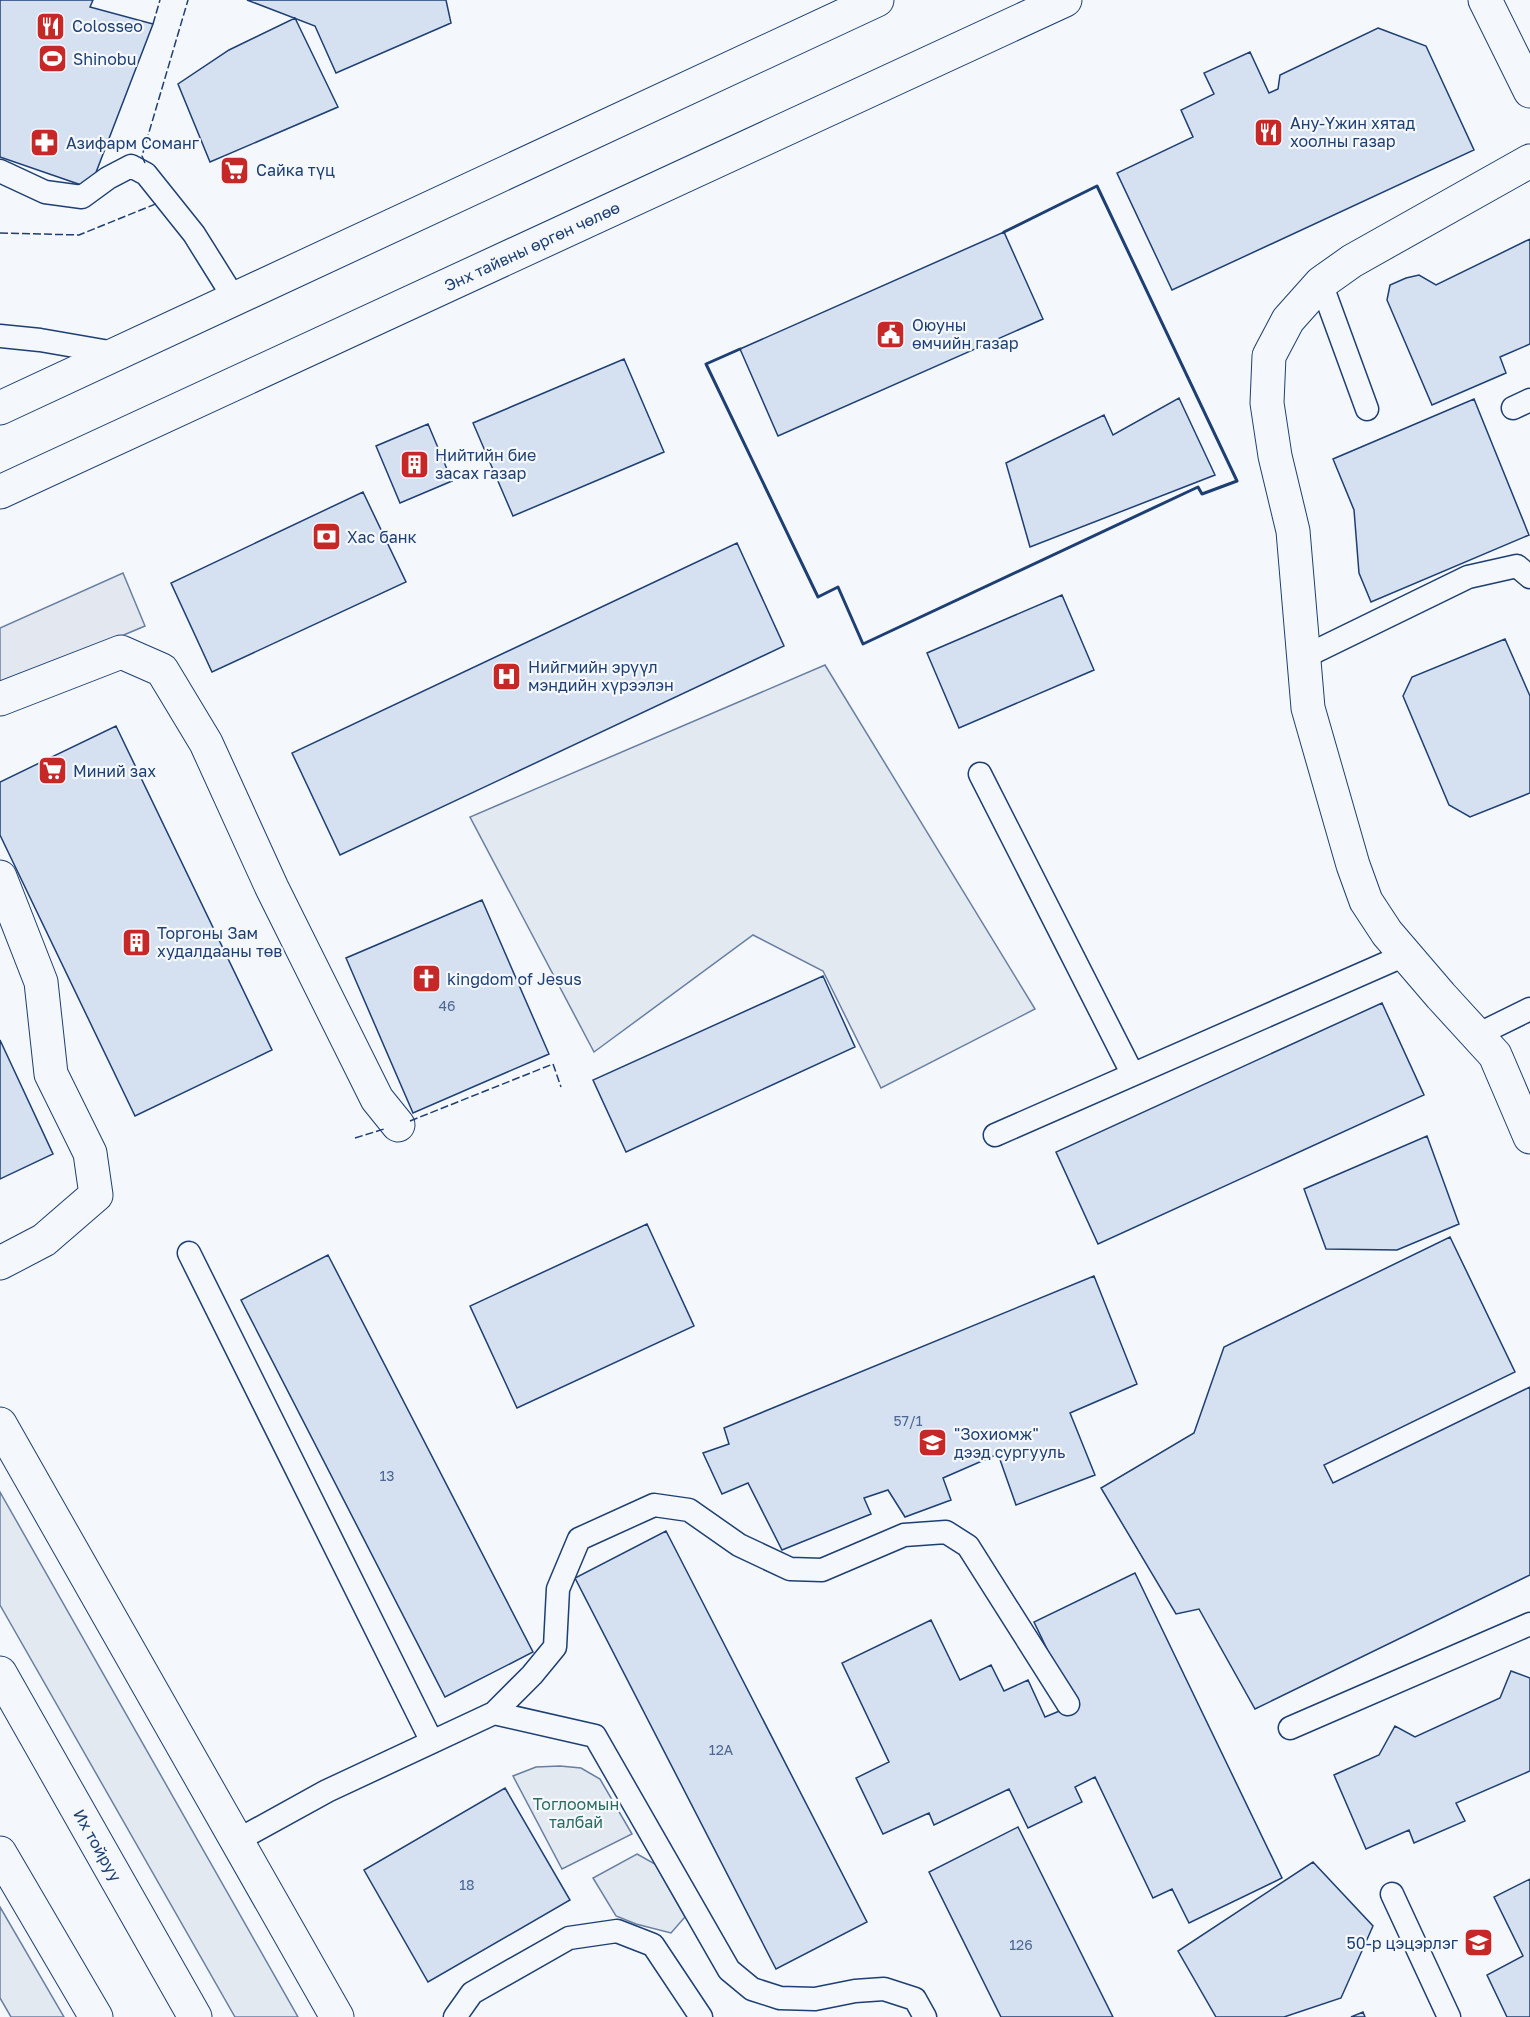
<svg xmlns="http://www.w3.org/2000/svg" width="1530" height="2017" font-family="'Golos Text',sans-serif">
<rect width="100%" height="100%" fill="#f4f7fb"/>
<path fill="#e3e9f0" stroke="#687fa3" stroke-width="1.5" d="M825,665L1035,1009L881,1088L823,971L753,935L594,1052L470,817Z
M0,1492L298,2017H235L0,1605Z
M560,1766L581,1768L600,1779L632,1834L562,1869L513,1776L536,1767Z
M637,1854L655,1864L685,1917L671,1933L636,1924L616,1916L593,1878Z
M0,1907L64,2017H11L0,1998Z"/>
<path fill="#e3e8f0" stroke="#687fa3" stroke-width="1.5" d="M123,573L145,626L0,687V628Z"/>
<path fill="#d5e0f0" stroke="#1d3f73" stroke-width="1.5" d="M0,0H93L90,7L153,24L90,188L0,157Z
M247,0H446L451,23L336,73L315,26Z
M295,18L338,107L210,162L178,84L229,50Z
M1378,28L1426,46L1474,150L1172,290L1117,173L1193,137L1181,110L1214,94L1204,73L1250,52L1269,93L1278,89L1280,75Z
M1004,232L1043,319L778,436L740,349Z
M1530,239V344L1500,357L1506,373L1432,405L1387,300L1390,285L1406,278L1419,275L1436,285Z
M624,359L664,452L513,516L473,423Z
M1179,398L1215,475L1030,547L1006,463L1104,415L1113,435Z
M1474,399L1529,535L1371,602L1359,573L1354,510L1333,459Z
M428,424L452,481L400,503L376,446Z
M363,492L406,582L212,672L171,583Z
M737,543L784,646L340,855L292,753Z
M1062,595L1094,670L959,728L927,653Z
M1505,639L1530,696V793L1470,817L1449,805L1403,696L1412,677Z
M116,726L272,1050L135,1116L0,835V782Z
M482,900L549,1054L413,1113L346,958Z
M823,976L855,1047L626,1152L593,1080Z
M1382,1003L1424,1095L1098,1244L1056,1152Z
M0,1040L53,1154L0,1179Z
M1427,1136L1459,1224L1397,1250L1326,1249L1304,1189Z
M647,1224L694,1326L517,1408L470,1306Z
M1450,1237L1515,1372L1324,1465L1333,1483L1530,1387V1575L1255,1709L1199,1609L1176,1614L1101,1488L1194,1433L1224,1347Z
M328,1255L533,1652L445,1697L241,1300Z
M1094,1276L1137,1384L1070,1413L1095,1475L1016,1505L998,1454L943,1478L951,1500L905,1517L888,1490L864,1498L871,1514L782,1550L748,1483L722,1494L703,1453L729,1444L724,1428Z
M666,1531L867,1922L776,1969L575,1578Z
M1135,1573L1282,1878L1189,1923L1172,1889L1153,1898L1095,1777L1075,1787L1082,1802L1028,1828L1009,1789L934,1825L929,1813L883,1834L856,1778L889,1762L842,1663L931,1620L960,1680L991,1665L1004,1691L1028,1680L1045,1717L1074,1705L1034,1622Z
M1511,1671L1530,1678V1771L1456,1803L1465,1821L1414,1843L1409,1830L1366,1849L1334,1775L1379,1755L1395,1726L1415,1737L1500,1698Z
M505,1788L570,1900L428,1982L364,1870Z
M1018,1827L1113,2017H1001L929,1872Z
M1313,1862L1373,1926L1341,1998L1284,2017H1216L1178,1951Z
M1530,1879V2017H1507L1487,1975L1523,1956L1494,1897Z
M1363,2012L1365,2017H1351Z"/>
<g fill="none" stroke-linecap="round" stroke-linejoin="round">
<defs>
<path id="service" d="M0,171L45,192L82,197L108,178L131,166L146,174L194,234L234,298
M1321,283L1367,409
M0,336L40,340L115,353
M1513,408L1530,400
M1304,657L1468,577L1517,566L1530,577
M980,774L1132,1073
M1477,1035L1530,1009
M995,1135L1405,955
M189,1253L432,1742
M494,1713L595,1736L729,1970L752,1989L780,1998L815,1999L855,1991L884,1989L915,1999L925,2017
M1290,1728L1530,1624
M238,1840L327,1791L494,1713L532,1675L555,1647L558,1589L579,1539L654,1505L689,1510L739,1545L790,1569L822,1570L904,1535L946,1532L968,1546L1068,1704
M1392,1894L1449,2017
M455,2017L472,1993L569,1938L617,1931L653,1945L701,2017"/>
<path id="minor" d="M1485,0L1530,91
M1530,161L1352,261L1321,283L1288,320L1269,356L1267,403L1275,456L1293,531L1308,708L1353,865L1366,901L1387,933L1441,996L1495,1055L1530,1137
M0,699L121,652L162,670L206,743L272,888L377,1099L398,1125
M0,877L41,982L51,1074L90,1153L96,1195L44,1240L0,1263"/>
<path id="tertiary" d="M0,1424L337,2017"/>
<g id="primary">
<path id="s1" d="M0,1673L195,2017"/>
<path d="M0,1853L96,2017"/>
</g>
<g id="trunk">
<path d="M0,408L877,0"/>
<path id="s2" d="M0,492L1065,0"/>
</g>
</defs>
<use href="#service" stroke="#1d3f73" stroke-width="25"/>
<use href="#minor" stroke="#1d3f73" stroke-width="35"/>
<use href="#tertiary" stroke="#1d3f73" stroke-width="35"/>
<use href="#primary" stroke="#1d3f73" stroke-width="35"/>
<use href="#trunk" stroke="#1d3f73" stroke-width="35"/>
<use href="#service" stroke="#f4f7fb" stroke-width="22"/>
<use href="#minor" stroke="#f4f7fb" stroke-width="33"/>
<use href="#tertiary" stroke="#f4f7fb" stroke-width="33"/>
<use href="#primary" stroke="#f4f7fb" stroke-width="33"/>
<use href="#trunk" stroke="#f4f7fb" stroke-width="33"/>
<path stroke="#1d3f73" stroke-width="1.5" stroke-dasharray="8 3" stroke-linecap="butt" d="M153,24L160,0
M145,163L142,156L188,0
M0,233L79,235L158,203
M410,1121L553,1064L561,1087
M355,1138L384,1129"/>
<path stroke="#1d3f73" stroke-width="3" d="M740,349L706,364L818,597L838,587L863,644L1198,487L1202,494L1237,481L1097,186L1004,232"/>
</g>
<defs>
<symbol id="restaurant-square" viewBox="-11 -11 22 22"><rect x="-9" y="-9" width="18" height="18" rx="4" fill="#c62828" stroke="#f4f7fb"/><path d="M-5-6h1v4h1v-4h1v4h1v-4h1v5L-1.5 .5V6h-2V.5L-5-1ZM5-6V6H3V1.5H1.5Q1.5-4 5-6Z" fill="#fff"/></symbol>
<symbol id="stadium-square" viewBox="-11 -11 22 22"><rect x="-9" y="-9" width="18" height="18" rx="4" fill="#c62828" stroke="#f4f7fb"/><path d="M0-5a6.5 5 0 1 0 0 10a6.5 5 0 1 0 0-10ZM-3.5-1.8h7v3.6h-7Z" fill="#fff"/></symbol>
<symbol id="pharmacy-square" viewBox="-11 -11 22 22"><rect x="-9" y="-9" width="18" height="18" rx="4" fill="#c62828" stroke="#f4f7fb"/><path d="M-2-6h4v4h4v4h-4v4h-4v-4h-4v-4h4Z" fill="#fff"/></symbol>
<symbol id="supermarket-square" viewBox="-11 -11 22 22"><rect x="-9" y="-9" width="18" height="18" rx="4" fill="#c62828" stroke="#f4f7fb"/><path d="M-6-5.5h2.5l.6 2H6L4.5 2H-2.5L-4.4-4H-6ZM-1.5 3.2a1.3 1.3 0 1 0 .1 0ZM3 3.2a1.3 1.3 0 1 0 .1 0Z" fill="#fff"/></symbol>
<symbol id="civic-square" viewBox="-11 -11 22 22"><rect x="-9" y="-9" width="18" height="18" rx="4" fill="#c62828" stroke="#f4f7fb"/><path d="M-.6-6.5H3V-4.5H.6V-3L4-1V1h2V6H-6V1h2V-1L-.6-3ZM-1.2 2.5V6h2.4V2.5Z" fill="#fff"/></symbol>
<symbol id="building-square" viewBox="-11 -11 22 22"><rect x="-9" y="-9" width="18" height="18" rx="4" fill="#c62828" stroke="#f4f7fb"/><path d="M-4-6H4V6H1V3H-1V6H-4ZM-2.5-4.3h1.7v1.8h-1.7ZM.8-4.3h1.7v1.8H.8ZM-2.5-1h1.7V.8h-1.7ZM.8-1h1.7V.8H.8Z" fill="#fff"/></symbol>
<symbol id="bank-square" viewBox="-11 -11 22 22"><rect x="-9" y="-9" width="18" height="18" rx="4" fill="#c62828" stroke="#f4f7fb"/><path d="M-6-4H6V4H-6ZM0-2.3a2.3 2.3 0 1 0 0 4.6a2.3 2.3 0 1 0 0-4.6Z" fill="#fff"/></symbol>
<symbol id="hospital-square" viewBox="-11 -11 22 22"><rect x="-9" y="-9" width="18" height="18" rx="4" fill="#c62828" stroke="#f4f7fb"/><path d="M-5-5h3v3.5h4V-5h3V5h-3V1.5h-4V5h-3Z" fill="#fff"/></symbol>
<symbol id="church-square" viewBox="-11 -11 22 22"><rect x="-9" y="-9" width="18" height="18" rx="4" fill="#c62828" stroke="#f4f7fb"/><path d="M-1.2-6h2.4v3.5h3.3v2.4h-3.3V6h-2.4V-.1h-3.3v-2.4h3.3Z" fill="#fff"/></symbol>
<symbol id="university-square" viewBox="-11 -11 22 22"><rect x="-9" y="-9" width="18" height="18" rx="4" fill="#c62828" stroke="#f4f7fb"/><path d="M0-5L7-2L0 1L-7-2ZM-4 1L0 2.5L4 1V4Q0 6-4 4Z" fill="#fff"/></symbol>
<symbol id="school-square" viewBox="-11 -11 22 22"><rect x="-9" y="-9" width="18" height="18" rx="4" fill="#c62828" stroke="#f4f7fb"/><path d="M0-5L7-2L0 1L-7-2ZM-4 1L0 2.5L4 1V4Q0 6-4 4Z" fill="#fff"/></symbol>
</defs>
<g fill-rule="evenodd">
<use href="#restaurant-square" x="34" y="10" width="33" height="33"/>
<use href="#stadium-square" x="36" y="42" width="33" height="33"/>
<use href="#restaurant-square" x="1252" y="116" width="33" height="33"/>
<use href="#pharmacy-square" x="28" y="126" width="33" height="33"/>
<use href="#supermarket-square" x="218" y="154" width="33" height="33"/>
<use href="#civic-square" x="874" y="318" width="33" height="33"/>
<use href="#building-square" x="398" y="448" width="33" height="33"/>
<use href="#bank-square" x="310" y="520" width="33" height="33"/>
<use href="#hospital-square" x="490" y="660" width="33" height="33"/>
<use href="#supermarket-square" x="36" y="754" width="33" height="33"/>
<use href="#building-square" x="120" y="926" width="33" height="33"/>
<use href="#church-square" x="410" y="962" width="33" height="33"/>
<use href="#university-square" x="916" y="1426" width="33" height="33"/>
<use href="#school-square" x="1462" y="1926" width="33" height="33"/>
</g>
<g text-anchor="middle" stroke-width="4.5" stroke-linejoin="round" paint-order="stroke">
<g font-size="14" fill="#4b6792">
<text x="447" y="1011">46</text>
<text x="908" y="1426">57/1</text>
<text x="387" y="1481">13</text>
<text x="721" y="1755">12А</text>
<text x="467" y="1890">18</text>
<text x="1021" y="1950">126</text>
</g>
<g font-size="16" fill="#1d3f73" stroke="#f4f7fb" text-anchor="start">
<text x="72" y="32">Colosseo</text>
<text x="73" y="65">Shinobu</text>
<text x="1290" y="129">Ану-Үжин хятад<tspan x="1290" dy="18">хоолны газар</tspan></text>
<text x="66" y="149">Азифарм Соманг</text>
<text x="256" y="176">Сайка түц</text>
<text x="912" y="331">Оюуны<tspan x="912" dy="18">өмчийн газар</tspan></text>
<text x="435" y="461">Нийтийн бие<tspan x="435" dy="18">засах газар</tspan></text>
<text x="347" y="543">Хас банк</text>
<text x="528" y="673">Нийгмийн эрүүл<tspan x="528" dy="18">мэндийн хүрээлэн</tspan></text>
<text x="73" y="777">Миний зах</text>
<text x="157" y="939">Торгоны Зам<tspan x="157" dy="18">худалдааны төв</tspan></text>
<text x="447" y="985">kingdom of Jesus</text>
<text x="954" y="1440">"Зохиомж"<tspan x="954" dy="18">дээд сургууль</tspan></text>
<text x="1458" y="1949" text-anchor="end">50-р цэцэрлэг</text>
</g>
<g font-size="16" fill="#1d3f73" stroke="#f4f7fb">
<text dy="6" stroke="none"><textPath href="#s2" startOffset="586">Энх тайвны өргөн чөлөө</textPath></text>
<text dy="6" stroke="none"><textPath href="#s1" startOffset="198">Их тойруу</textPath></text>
</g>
<g font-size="16" fill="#2c6c60" stroke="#f4f7fb">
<text x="576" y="1810">Тоглоомын<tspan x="576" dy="18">талбай</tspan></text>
</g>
</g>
</svg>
